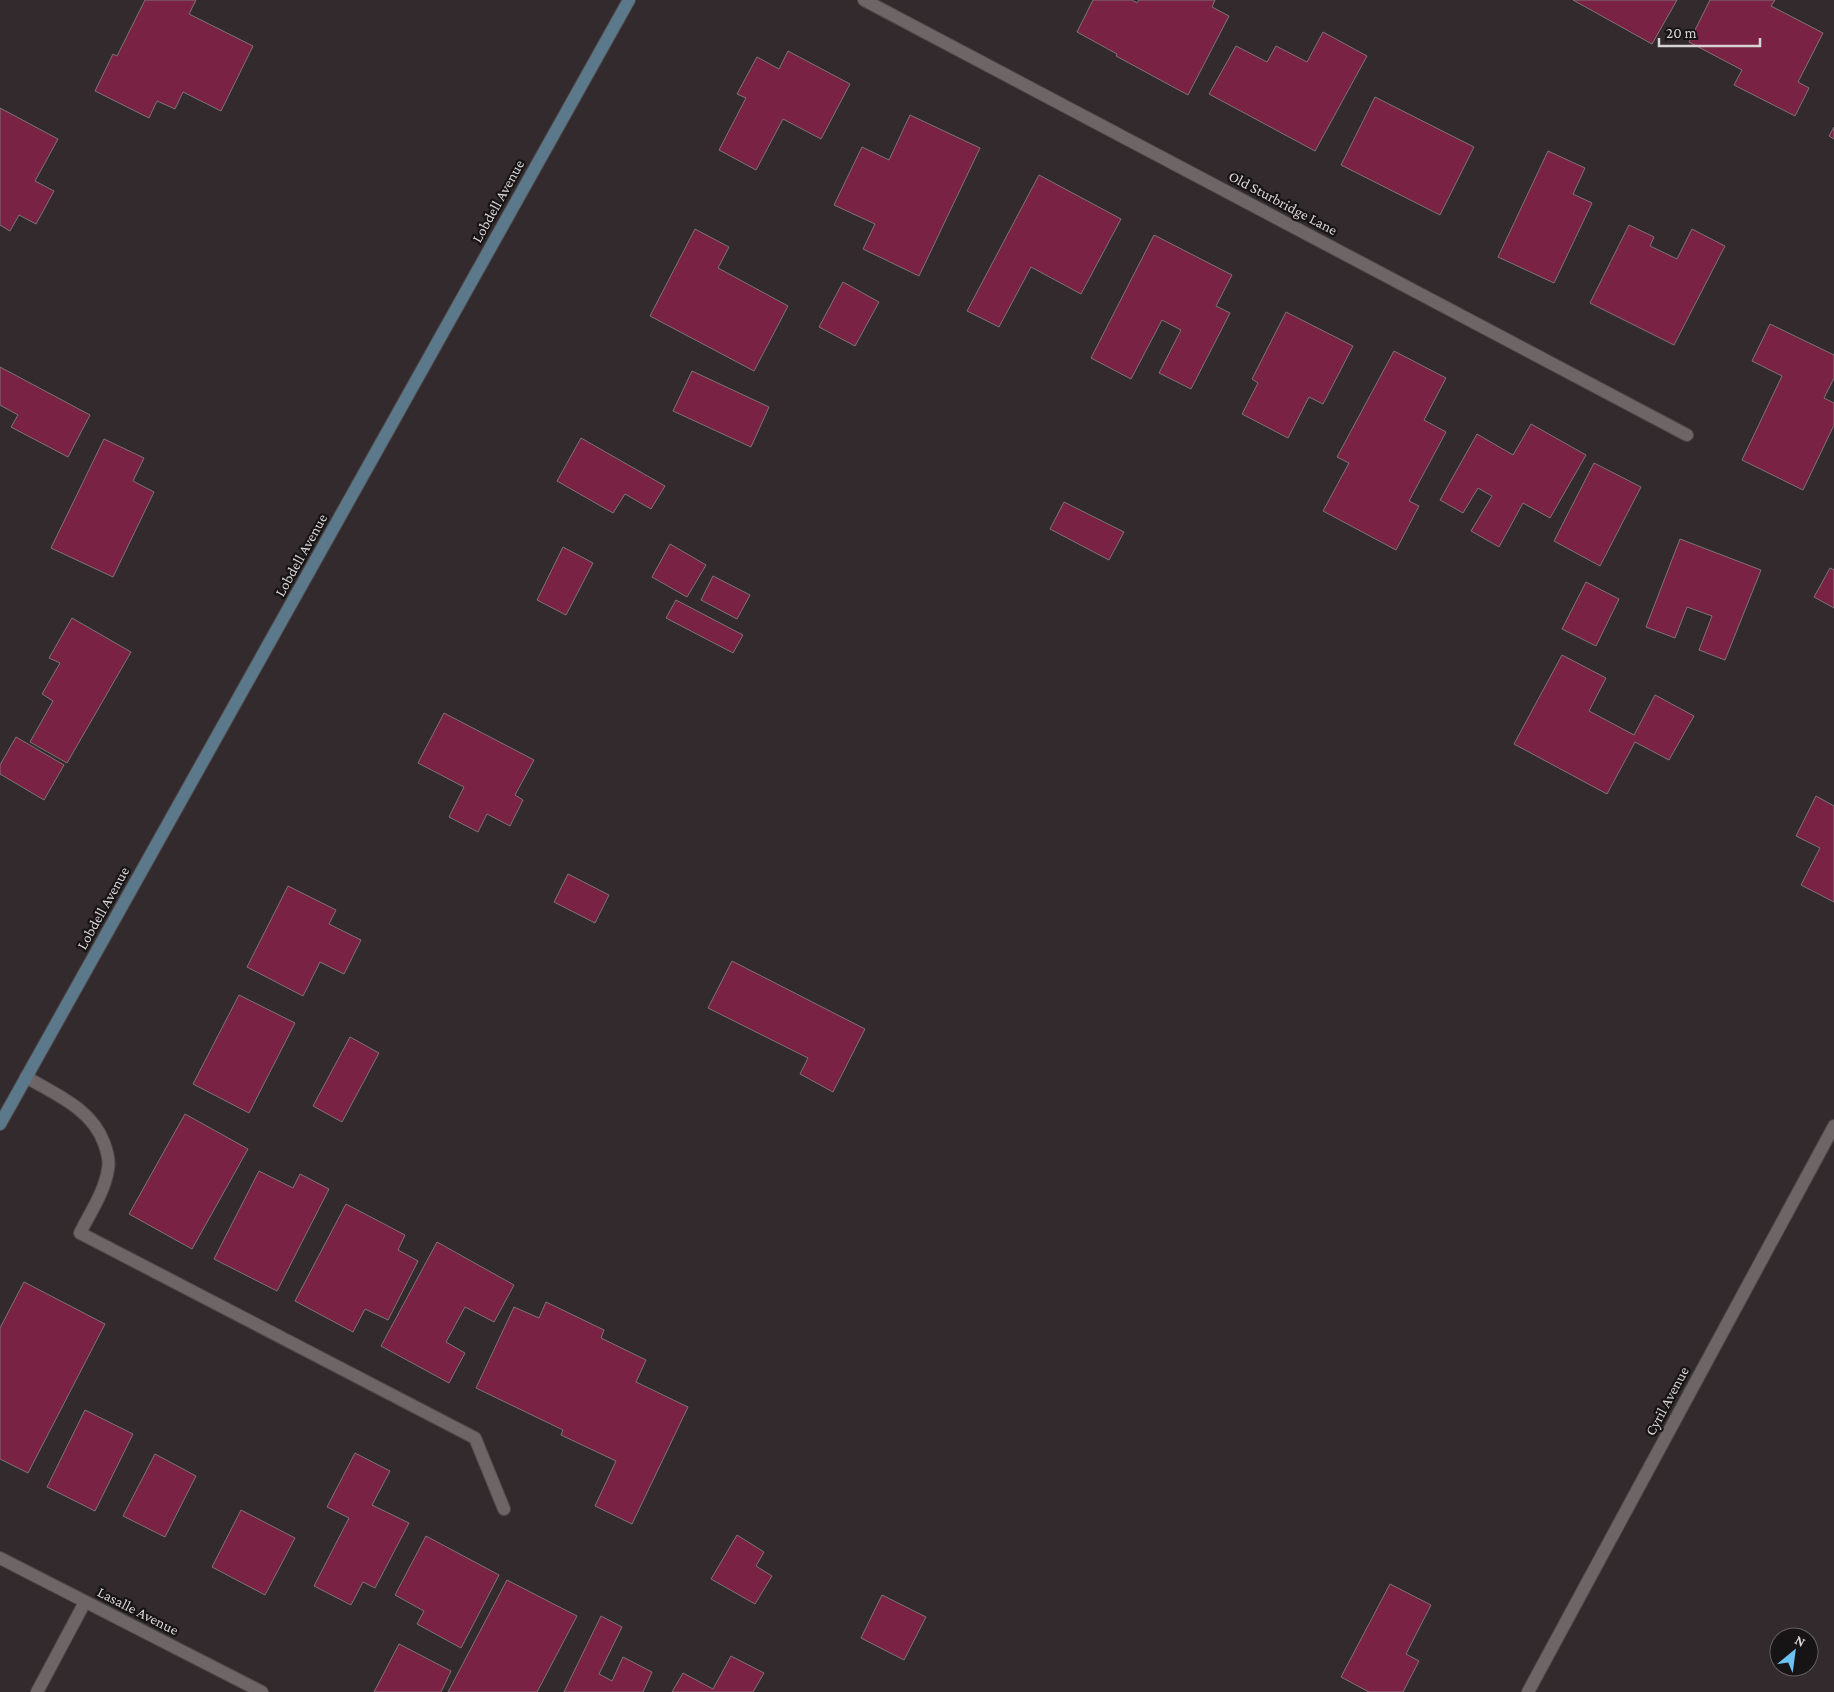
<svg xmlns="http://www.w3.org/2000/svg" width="1834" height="1692" font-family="'Crimson Pro',serif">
<rect width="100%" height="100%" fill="#322a2c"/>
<path fill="#792243" stroke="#7d7476" d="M145,0H196L189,14L253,46L221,111L183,92L175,109L157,101L149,118L95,91L113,54L117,56Z
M1093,0H1132L1137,3L1139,0H1215L1212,7L1229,16L1188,95L1116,56L1117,54L1077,32Z
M1573,0H1677L1652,44Z
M1710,0H1775L1771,6L1823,33L1798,82L1809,88L1795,116L1734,85L1742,70L1689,42Z
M1323,32L1367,56L1315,151L1209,94L1236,46L1267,62L1276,46L1307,62Z
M788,51L850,84L821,139L783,119L756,170L719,150L746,98L737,94L757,57L779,69Z
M1375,97L1474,147L1440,215L1341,165Z
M0,108L58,139L35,181L54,191L36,224L19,215L10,231L0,225Z
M910,115L980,148L919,276L863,249L875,224L834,205L862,147L889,160Z
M1834,127V139L1829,136Z
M1548,151L1585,168L1573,194L1592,203L1554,283L1498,257Z
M1039,175L1121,219L1081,294L1031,267L999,327L967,311Z
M1629,225L1654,237L1650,246L1677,259L1692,229L1725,246L1674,345L1590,303Z
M695,229L729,247L718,268L788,306L754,371L650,316Z
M1154,235L1232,275L1216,306L1230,313L1191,389L1159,373L1181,330L1162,320L1131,379L1091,358Z
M843,282L879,302L855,346L819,327Z
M1286,312L1353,346L1323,404L1309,397L1288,438L1242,414L1258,383L1252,379Z
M1770,324L1834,355V378L1824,398L1834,403V425L1803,490L1742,460L1782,376L1752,361Z
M1394,351L1446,378L1424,420L1446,432L1409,501L1419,506L1396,550L1323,511L1349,463L1337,457Z
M0,367L90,415L68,457L11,427L18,415L0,405Z
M692,371L769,407L751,447L673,411Z
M1531,424L1586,455L1550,518L1523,503L1499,547L1471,531L1492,496L1478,488L1463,513L1440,500L1477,434L1513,455Z
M581,438L665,486L651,509L625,494L613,513L557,481Z
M104,439L144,458L133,481L154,492L113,577L51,548Z
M1594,463L1641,487L1600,566L1554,541Z
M1064,502L1124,532L1109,560L1050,529Z
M1680,539L1761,570L1725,660L1699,650L1712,616L1687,607L1675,638L1646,627Z
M670,544L706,565L687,597L652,577Z
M563,547L593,563L566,615L537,600Z
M1830,568L1834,570V608L1814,597Z
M713,576L750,595L737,619L701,600Z
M1586,582L1619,599L1596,646L1562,629Z
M676,600L743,635L733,653L666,618Z
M72,618L131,652L67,763L30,742L53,701L42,694L60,663L49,658Z
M1562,655L1606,678L1589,711L1634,735L1655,695L1694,716L1669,760L1635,742L1607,794L1514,744Z
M444,713L534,760L515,795L523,800L510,826L487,814L478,832L449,817L464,787L418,763Z
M16,737L64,765L44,800L0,774V765Z
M1816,796L1834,806V902L1801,885L1820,848L1796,836Z
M568,874L609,895L595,923L554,902Z
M288,886L336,910L329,924L361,940L344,974L320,962L303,996L247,967Z
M732,961L865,1029L833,1092L800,1074L808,1058L708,1008Z
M239,995L295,1023L249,1113L193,1084Z
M350,1037L379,1053L342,1122L313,1106Z
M185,1114L248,1149L192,1249L129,1214Z
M259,1171L293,1188L300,1174L329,1189L277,1291L214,1259Z
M346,1204L405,1235L398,1250L418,1261L388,1320L365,1309L353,1332L295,1301Z
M437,1242L514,1285L494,1322L465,1307L446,1342L465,1353L449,1383L381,1346Z
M24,1282L105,1324L28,1473L0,1459V1328Z
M546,1302L604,1330L601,1338L646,1360L636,1382L688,1407L632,1524L595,1506L616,1461L561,1435L563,1430L476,1388L514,1307L539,1318Z
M85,1410L133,1434L95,1511L47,1487Z
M355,1453L390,1471L372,1505L409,1523L375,1588L363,1582L351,1605L314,1586L349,1518L327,1507Z
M155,1454L196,1476L165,1537L123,1516Z
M241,1510L295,1538L265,1595L212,1567Z
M737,1535L764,1552L756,1566L772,1576L755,1604L711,1579Z
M426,1536L499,1575L461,1648L417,1624L424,1611L395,1595Z
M507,1580L577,1616L537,1692H448Z
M1390,1584L1431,1605L1406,1654L1419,1661L1403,1692H1369L1341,1677Z
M882,1595L926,1617L904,1660L861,1638Z
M601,1616L622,1627L599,1674L612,1681L623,1657L652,1672L643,1692H564Z
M399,1644L451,1671L441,1692H374Z
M731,1656L764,1673L753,1692H672L683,1673L713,1689Z"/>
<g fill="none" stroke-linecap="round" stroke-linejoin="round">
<defs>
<path id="service" d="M26,1077C55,1094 92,1109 104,1143C107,1151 110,1160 108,1169C105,1191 90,1213 80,1233L475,1438L504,1509
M37,1692L85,1602"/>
<path id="minor" d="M864,0L1687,435
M0,1558L262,1692
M1528,1692L1834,1126"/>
<path id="secondary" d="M0,1124L629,0"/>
</defs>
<use href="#service" stroke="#4e484a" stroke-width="14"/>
<use href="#minor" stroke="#4e484a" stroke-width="14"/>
<use href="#secondary" stroke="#4e484a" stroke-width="14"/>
<use href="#service" stroke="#6e6567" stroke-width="12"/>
<use href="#minor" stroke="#6e6567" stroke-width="12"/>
<use href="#secondary" stroke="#5c798b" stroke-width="12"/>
</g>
<g text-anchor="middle" stroke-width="4.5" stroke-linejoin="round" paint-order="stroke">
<g font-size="15" fill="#d7d2d3" stroke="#171415">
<text transform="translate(498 201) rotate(-61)" y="5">Lobdell Avenue</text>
<text transform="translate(1283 203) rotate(28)" y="5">Old Sturbridge Lane</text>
<text transform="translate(301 555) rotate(-61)" y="5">Lobdell Avenue</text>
<text transform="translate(103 908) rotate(-61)" y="5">Lobdell Avenue</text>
<text transform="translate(1667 1401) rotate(-62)" y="5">Cyril Avenue</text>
<text transform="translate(138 1611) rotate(27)" y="5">Lasalle Avenue</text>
</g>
</g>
<g transform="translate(1794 1652) rotate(29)"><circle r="24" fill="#171415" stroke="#646061"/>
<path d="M0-4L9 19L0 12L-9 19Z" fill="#6cc2f3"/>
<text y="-8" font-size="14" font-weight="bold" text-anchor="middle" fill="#d7d2d3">N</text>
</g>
<path d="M1659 38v8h101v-8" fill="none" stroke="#d7d2d3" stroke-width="2.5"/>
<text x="1666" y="38" font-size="15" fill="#d7d2d3" stroke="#171415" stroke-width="4" paint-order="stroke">20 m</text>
</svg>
